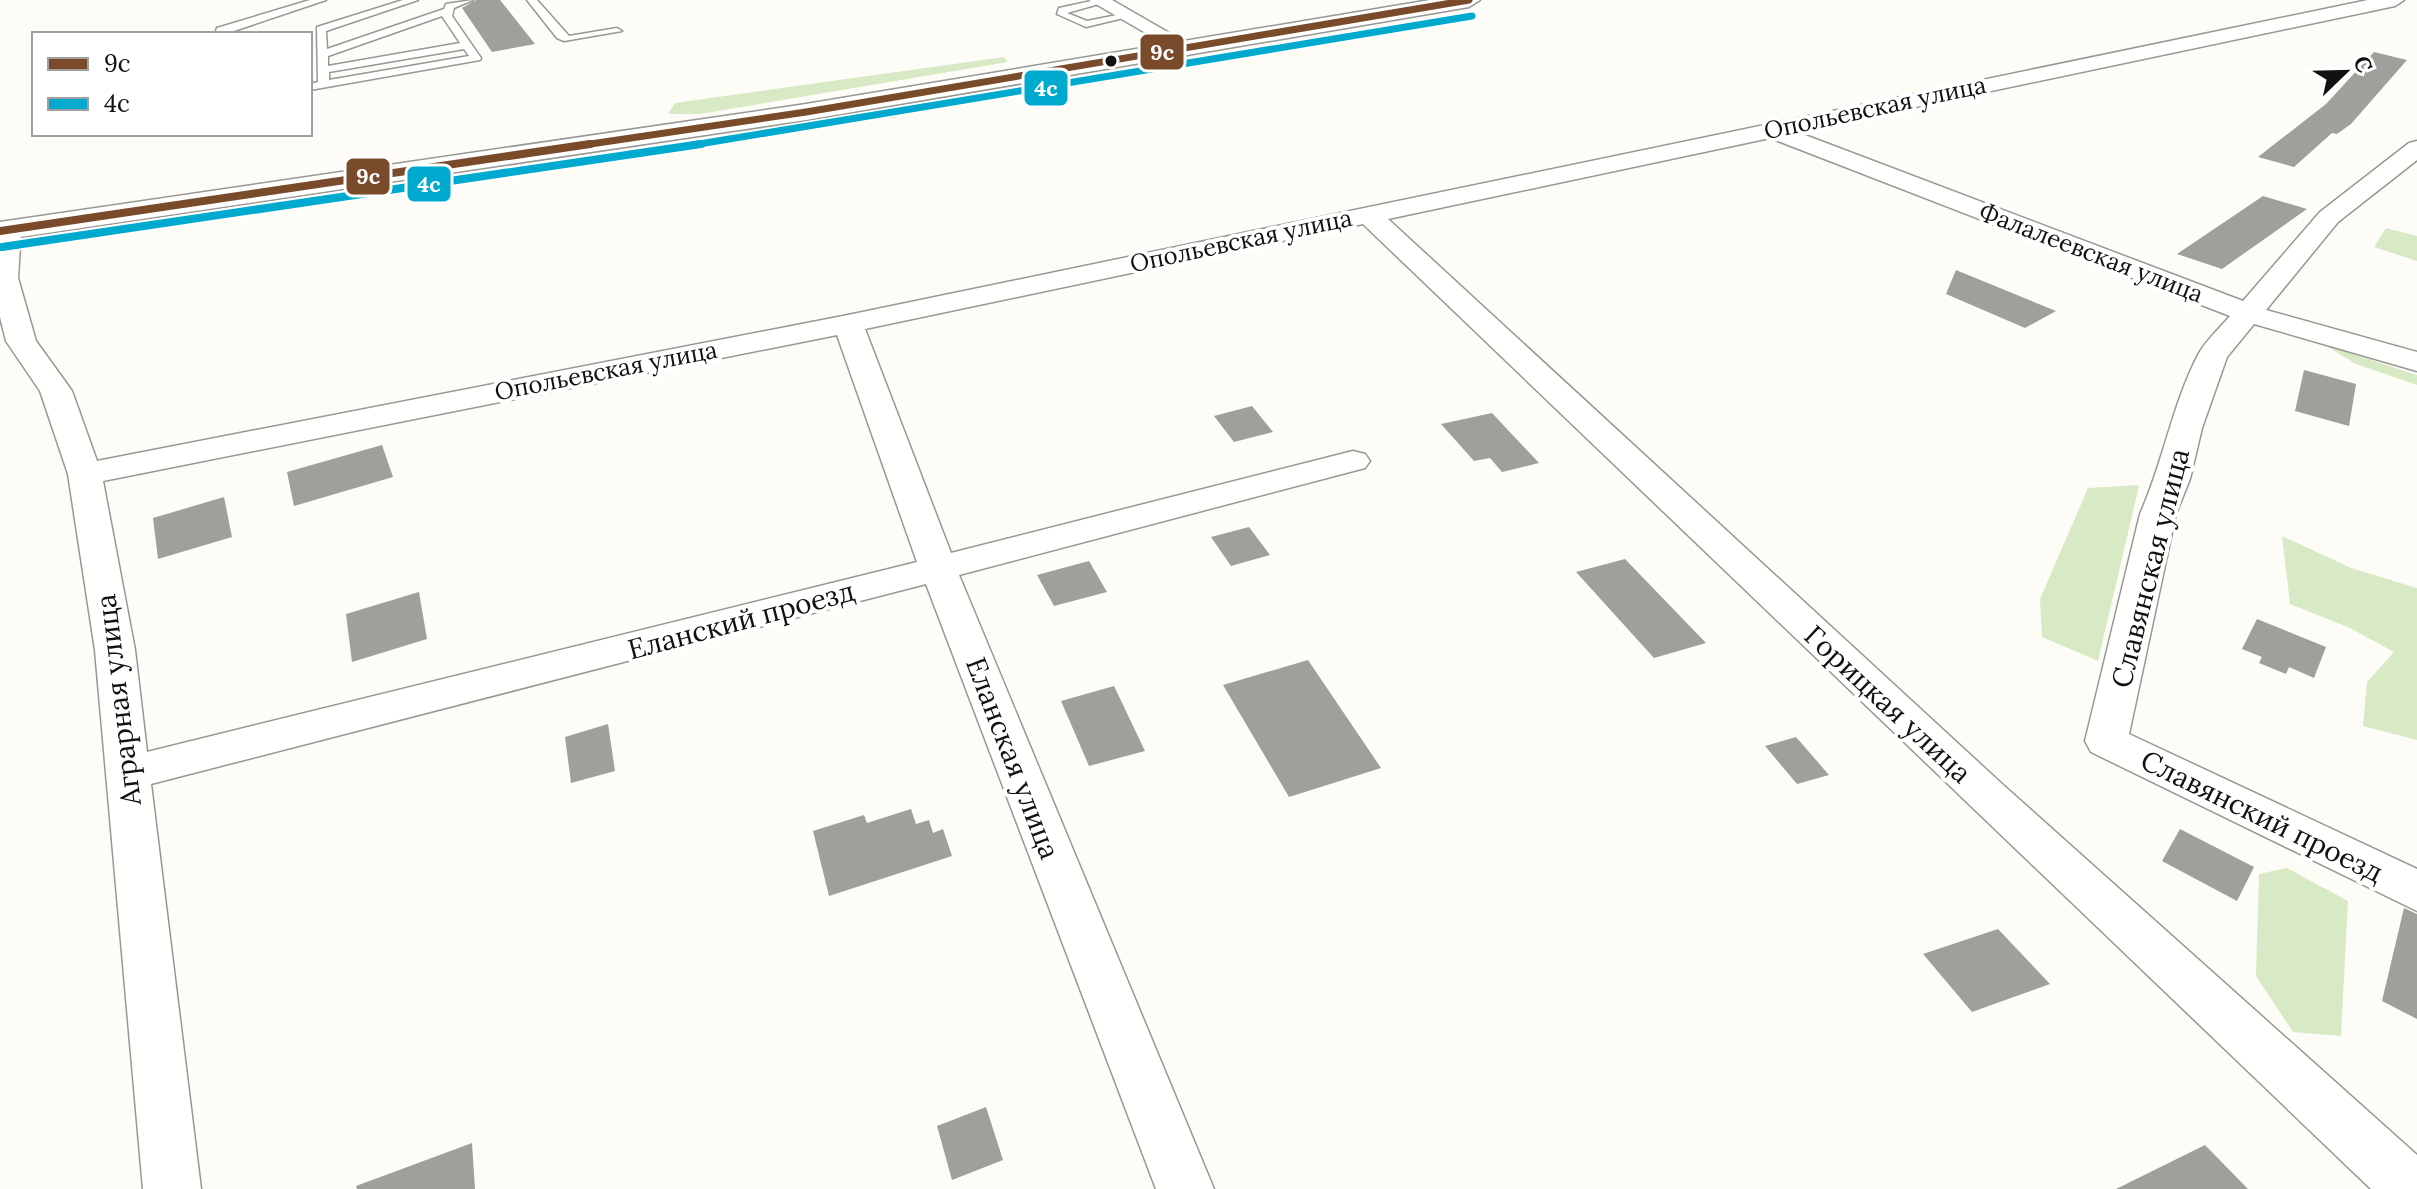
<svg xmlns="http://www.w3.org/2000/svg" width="2417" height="1189" font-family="Lora,serif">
<rect width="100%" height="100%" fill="#fdfcf7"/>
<path fill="#d8eac5" d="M1004,57L1008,62L700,114H668L675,103Z
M894,105L907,110L895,118L836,120L744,133L735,129Z
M2386,228L2417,236V261L2374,247Z
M2323,344L2417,375V385L2356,364Z
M2139,485V486L2098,661L2042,637L2040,599L2088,488Z
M2282,536L2351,568L2417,588V740L2363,726L2367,682L2394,652L2350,628L2290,604Z
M2287,868L2348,901L2341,1036L2293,1032L2256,976L2259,874Z"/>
<path fill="#a19f9c" d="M476,0H500L535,44L492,52L462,8Z
M2374,52L2407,60L2351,124L2337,134L2332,133L2294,167L2258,157L2326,104Z
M2263,196L2307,209L2222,269L2177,254Z
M1956,270L2056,311L2025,328L1946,294Z
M2304,370L2356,384L2349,426L2295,411Z
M1252,406L1273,432L1234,442L1214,416Z
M1492,413L1539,463L1502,472L1490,458L1474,461L1441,424Z
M382,445L393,477L294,506L287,472Z
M224,497L232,537L158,559L153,518Z
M1249,527L1270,555L1231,566L1211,537Z
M1625,559L1706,643L1654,658L1576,572Z
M1089,561L1107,592L1054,606L1037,575Z
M419,592L427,639L352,662L346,614Z
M2257,619L2326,647L2314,678L2289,667L2286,674L2259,663L2262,657L2242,649Z
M1308,660L1381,768L1289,797L1223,685Z
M1114,686L1145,751L1089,766L1061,701Z
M608,724L615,771L571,783L565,737Z
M1796,737L1829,775L1797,784L1765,746Z
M911,809L916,824L929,820L933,833L943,829L952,856L829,896L813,831L864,815L867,823Z
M2180,829L2254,867L2237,901L2162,861Z
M2404,908L2417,914V1019L2382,1001Z
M1998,929L2050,984L1972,1012L1923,954Z
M986,1107L1003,1160L952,1180L937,1126Z
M472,1143L475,1189H357L356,1186Z
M2205,1145L2248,1189H2116Z"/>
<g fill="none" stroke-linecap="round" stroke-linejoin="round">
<defs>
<path id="service" d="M310,0H326L225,34H215L217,28Z
M403,0H418L326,31L327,49L444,9L446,4L473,0L454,8L452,16L481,58L480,60L310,90V84L318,82L317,27ZM442,16L460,43L328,66V56ZM464,49L469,56L329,80V72Z
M527,0H537L569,36L617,28L622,31L564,41L557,38Z
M1096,0L1106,2L1067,13L1087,21L1127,13L1132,16L1086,27L1057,14L1059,8Z"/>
<path id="minor" d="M1089,0H1112L1197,49L1187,55L1180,53Z
M2368,0H2404L2395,6L1797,132L2243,301L2320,212L2409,143L2417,141V160L2338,222L2266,310L2417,352V371L2254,324L2227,357L2202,428L2190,479L2176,514L2129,734L2417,869V911L2091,752L2085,741L2140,514C2163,463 2172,405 2198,355C2205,341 2220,328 2230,316L1770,138L1388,219L2001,783L2417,1155V1189H2371L1363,224L865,329L951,553L1353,451L1365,454L1370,461L1365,468L959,575L1214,1189H1156L926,584L151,784L201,1189H143L95,650L68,474L40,391L6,341L0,317V224H17L21,230L18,278L36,341L72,391L97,461L848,315ZM837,335L917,562L147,752L135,650L103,481Z"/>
<path id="tertiary" d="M1430,0H1480L1469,7L806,120L0,240V222L806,104Z"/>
</defs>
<use href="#service" stroke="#979795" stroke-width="3"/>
<use href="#minor" stroke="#979795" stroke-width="3"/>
<use href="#tertiary" stroke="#979795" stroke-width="3"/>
<use href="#service" fill="#fffffe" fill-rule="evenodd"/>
<use href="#minor" fill="#fffffe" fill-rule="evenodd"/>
<use href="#tertiary" fill="#fffffe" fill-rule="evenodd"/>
<defs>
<path id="bus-1-far1" d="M577,146L806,112L1469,0"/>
<path id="bus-1" d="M0,231L590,144"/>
<path id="bus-2-far1" d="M687,146L1472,16"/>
<path id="bus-2" d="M2,247L701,144"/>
</defs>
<use href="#bus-1-far1" stroke="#fff" stroke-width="10"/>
<use href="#bus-1" stroke="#fff" stroke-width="12"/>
<use href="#bus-2-far1" stroke="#fff" stroke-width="10"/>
<use href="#bus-2" stroke="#fff" stroke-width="12"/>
<use href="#bus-1-far1" stroke="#7a4b2a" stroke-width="7"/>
<use href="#bus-1" stroke="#7a4b2a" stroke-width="8"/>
<use href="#bus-2-far1" stroke="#00a9ce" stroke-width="7"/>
<use href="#bus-2" stroke="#00a9ce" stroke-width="8"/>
</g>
<circle fill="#111" stroke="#fff" stroke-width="3" cx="1111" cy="61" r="7"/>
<g text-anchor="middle" stroke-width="8" stroke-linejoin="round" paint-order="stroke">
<g font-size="24" fill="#111" stroke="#fff">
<text transform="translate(1875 108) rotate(-12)" y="8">Опольевская улица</text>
<text transform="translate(1241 241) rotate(-12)" y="8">Опольевская улица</text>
<text transform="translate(2091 253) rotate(21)" y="8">Фалалеевская улица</text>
<text transform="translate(606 371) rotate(-11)" y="8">Опольевская улица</text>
</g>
<g font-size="28" fill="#111" stroke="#fff">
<text transform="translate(2150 568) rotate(-76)" y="10">Славянская улица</text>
<text transform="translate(741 620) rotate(-15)" y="10">Еланский проезд</text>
<text transform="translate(118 700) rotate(-97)" y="10">Аграрная улица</text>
<text transform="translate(1888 704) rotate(43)" y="10">Горицкая улица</text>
<text transform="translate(1013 758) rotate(69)" y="10">Еланская улица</text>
<text transform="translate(2262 816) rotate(26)" y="10">Славянский проезд</text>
</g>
</g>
<g stroke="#fff" stroke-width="3">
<rect x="1139" y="33" width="46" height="38" rx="8" fill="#7a4b2a"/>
<rect x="1023" y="69" width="46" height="38" rx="8" fill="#00a9ce"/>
<rect x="345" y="157" width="46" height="39" rx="8" fill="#7a4b2a"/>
<rect x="406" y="165" width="46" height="38" rx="8" fill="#00a9ce"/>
</g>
<g font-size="22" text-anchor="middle" font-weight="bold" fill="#fff">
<text x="1162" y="60">9с</text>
<text x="1046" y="96">4с</text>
<text x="368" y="184">9с</text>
<text x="429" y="192">4с</text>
</g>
<rect x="32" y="32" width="280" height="104" fill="#ffffff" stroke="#a0a0a0" stroke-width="2"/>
<rect x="48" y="58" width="40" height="12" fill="#7a4b2a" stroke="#a0a0a0" stroke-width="2"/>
<text x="104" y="72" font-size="24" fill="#111111">9с</text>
<rect x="48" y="98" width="40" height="12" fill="#00a9ce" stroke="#a0a0a0" stroke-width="2"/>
<text x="104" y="112" font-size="24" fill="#111111">4с</text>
<g transform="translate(2345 72) rotate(67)" stroke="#ffffff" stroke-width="6" paint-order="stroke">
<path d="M0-6L14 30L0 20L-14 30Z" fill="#111111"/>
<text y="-12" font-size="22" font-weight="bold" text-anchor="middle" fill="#111111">С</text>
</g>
</svg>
